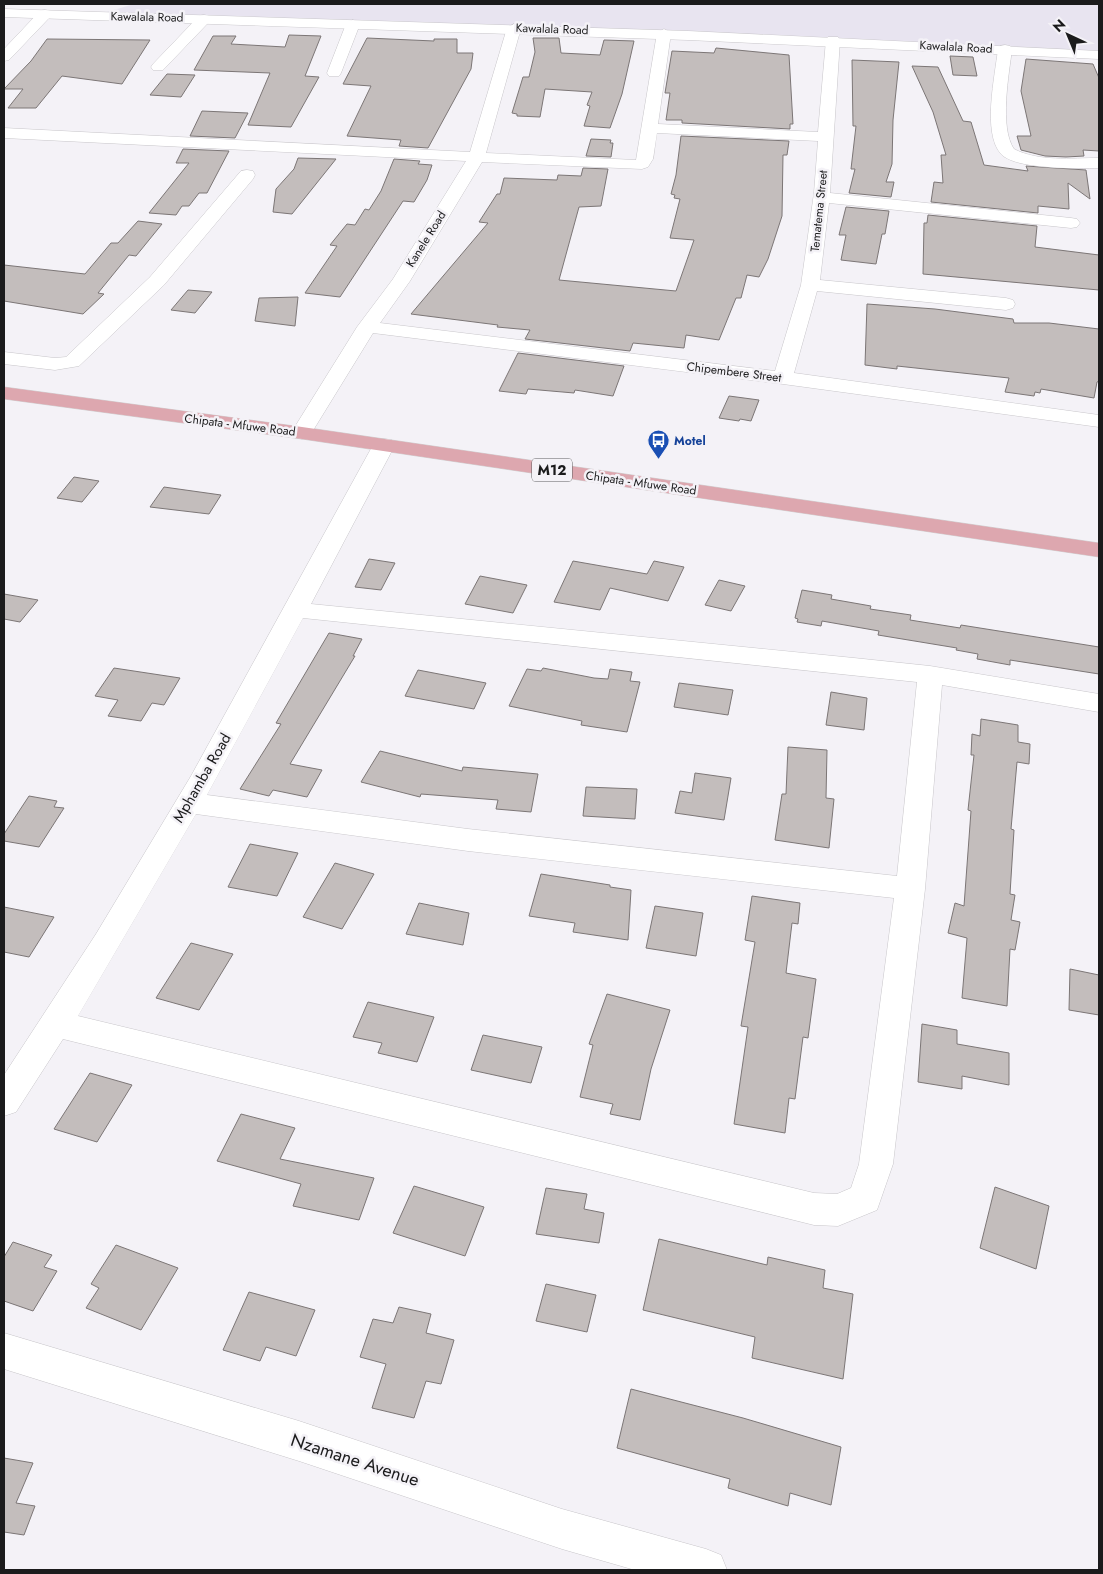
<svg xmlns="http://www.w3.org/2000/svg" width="1103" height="1574" font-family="Jost,sans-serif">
<rect width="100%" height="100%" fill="#f4f2f7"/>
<path fill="#e8e4f0" d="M134,4H1099V57L100,14Z"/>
<path fill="#c3bdbc" stroke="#7c7676" d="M289,35L321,36L305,76L319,77L291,127L248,125L270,73L194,70L213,36H236L231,44L285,47Z
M367,38L434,41V39H457V53H473L471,69L428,148L399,146L401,140L347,136L371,86L343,84Z
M533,38H559L561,53L600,55L604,40L634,41L622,94L610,128L584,126L590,106L587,105L592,92L545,89L540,117L517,116V114L512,113L523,77H529L535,52Z
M47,39L150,40L122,84L62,76L36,108H8L23,89H4L31,61Z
M716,48L789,55L793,124H790V129L682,123V120H666L670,93H665L672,51L714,53Z
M950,56L973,57L977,76L953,75Z
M1026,59L1093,64L1099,78V151L1083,150L1084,156L1066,157L1045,156L1021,150L1017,136H1031L1021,91Z
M852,60L899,62L893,120L892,164L886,182H894L891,197L849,193L855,169H851L856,126H853Z
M912,66L938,67L963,121L971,122L984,165L1028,171L1026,166L1086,170L1090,199L1068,183L1069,209L1038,206V213L931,202L934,182L943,183L941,155H946L933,112Z
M167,74L195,75L181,97L150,95Z
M202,111L248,113L235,138L190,136Z
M681,136L789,141L787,155H783L782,216L768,259L759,277L747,275L741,298H736L719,340L686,335L684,348L633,343L630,351L525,339L530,330L497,327L498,325L411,314L488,223L479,222L497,194H500L504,178L557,180L558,175L581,176L583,168L608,169L601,206L579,207L559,280L676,291L694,240L670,238L680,199L674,198L675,195L671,194L676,175Z
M591,139L611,140L610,143H613L611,157L586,156Z
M183,149L229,151L207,193H199L189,206H182L176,215L149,213L189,163H176Z
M298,158L336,159L292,214L273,212L276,189L294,169Z
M394,159L420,161L418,164L432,165L427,180L414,202L403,201L340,297L305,293L337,246L330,245L347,224L355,225L365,209L369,210L381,191Z
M846,207L889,211L885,234H882L876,264L841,260L846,235H839Z
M928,215L1037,226L1035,247L1099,255V290L923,274L924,223H927Z
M138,221L162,224L136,256L129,255L98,293L104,294L83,314L4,301V265L85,274L111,243H118Z
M188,290L212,292L195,313L171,310Z
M298,297L295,326L255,321L259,298Z
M867,304L935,309L1013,319L1014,323H1049L1099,329V381L1097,382L1094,398L1041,389L1040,393L1035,392L1034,396L1005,392L1009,378L897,366V369L865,365Z
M518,353L624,366L613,396L575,390L574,393L528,389L526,394L499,391Z
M729,396L759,400L751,421L740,419L739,421L719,418Z
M74,477L99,481L82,502L57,498Z
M164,487L221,495L209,514L150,507Z
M369,559L395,563L381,590L355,587Z
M573,561L647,574L654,561L684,567L668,601L610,588L600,610L554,602Z
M480,576L527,585L513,613L465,604Z
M719,580L745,586L731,611L705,605Z
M802,590L832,595L831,599L871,606L870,609L911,615L910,620L960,628L961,625L1099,647V674L1010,660V665L977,659L978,654L956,650L957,648L878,635L879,631L822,621L821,626L797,622L798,619L795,618Z
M4,594L38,600L20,622L4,619Z
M329,633L362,639L353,656H355L290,764L322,770L307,797L273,790L269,796L240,789L281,724L276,723Z
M114,668L180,678L164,705L152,703L141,721L108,716L118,700L95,696Z
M543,668L594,678L608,679L610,669L632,672L630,681L640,682L627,732L581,725L582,721L509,706L527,669L541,671Z
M418,670L486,683L474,709L405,696Z
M679,683L733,690L728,715L674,707Z
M831,692L867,698L864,730L826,725Z
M981,719L1018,725V742L1030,744L1029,764L1017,762L1011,829L1014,830L1010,894L1015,895L1011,920L1020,922L1015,950L1010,949L1007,1006L962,998L967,938L948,933L955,903L964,906L971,811L968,810L974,755H971L972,734L980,736Z
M788,747L827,750L826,798L834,799L829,848L775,840L782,794H786Z
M380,751L462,771L463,767L538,774L531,812L496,809L498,800L421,794L420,797L361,782Z
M695,773L731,778L724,820L675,813L680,791L692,793Z
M586,787L637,789L635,819L583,816Z
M29,796L57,801L54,807L64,808L39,847L4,841V834Z
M250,844L298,853L277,896L228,887Z
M335,863L374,874L342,929L303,917Z
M541,874L610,885V887L631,890L628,940L573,932L575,923L529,916Z
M752,896L800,903L798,924L792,923L786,973L816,979L808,1038L803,1037L795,1099L789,1098L785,1133L734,1124L748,1027L741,1026L755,942L745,940Z
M419,903L469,913L463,945L406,934Z
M655,906L703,913L696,956L646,948Z
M4,907L54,917L29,957L4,952Z
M191,943L233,954L199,1010L156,998Z
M1070,969L1099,975V1015L1069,1010Z
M607,994L670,1010L651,1069L640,1120L610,1114L613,1104L580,1097L593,1045L589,1044Z
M368,1002L434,1017L417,1062L378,1053L382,1043L353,1037Z
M922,1024L957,1030V1044L1009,1053V1085L962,1076V1089L918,1082Z
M483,1035L542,1047L531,1083L471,1070Z
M90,1073L132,1085L97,1142L54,1129Z
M241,1114L295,1128L280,1159L374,1178L359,1220L293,1206L301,1184L217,1161Z
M414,1186L484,1207L465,1256L393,1233Z
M995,1187L1049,1206L1036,1269L980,1248Z
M546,1188L587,1194L584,1209L604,1213L599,1243L536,1234Z
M659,1239L767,1265L768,1257L825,1270L823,1288L853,1294L843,1379L752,1358L755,1337L643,1310Z
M13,1242L52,1255L44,1267L57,1271L33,1311L4,1301V1257Z
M116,1245L178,1268L141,1330L86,1308L99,1288L91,1284Z
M546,1284L596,1295L587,1332L536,1321Z
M249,1292L315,1310L296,1356L266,1347L260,1361L223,1350Z
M399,1307L431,1314L426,1333L454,1340L441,1384L426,1381L414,1418L372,1408L386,1364L360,1357L373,1319L393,1323Z
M631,1389L743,1418L841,1447L831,1505L790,1493L788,1506L728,1488L730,1479L617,1448Z
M4,1458L33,1463L16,1503L35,1506L24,1535L4,1532Z"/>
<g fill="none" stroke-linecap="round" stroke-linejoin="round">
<defs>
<path id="minor" d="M45,10L50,11L52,14L50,17L9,60L4,61V49L40,11Z
M204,15L209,16L211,19L209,22L163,70H153L151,67L153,64L199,16Z
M353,20L360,24L341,73L339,76H329L327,73L346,24Z
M514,24L521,28L486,153L636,160L657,33L664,29L671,33L658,124L818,132L826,40L828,37H838L840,40L830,193L1071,218L1077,219L1080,223L1077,227L1071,228L829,203L820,280L1006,298L1013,300L1015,304L1013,308L1006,310L817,291L794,373L1099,415V427L783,384L373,333L309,437L302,439L295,437L291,433L357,327L393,279L466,161L4,138V128L470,152L507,28ZM657,133L818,141L814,193L801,285L775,371L380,323L410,281L482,162L642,169L648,167L653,159Z
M1005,45L1010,46L1012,49C1009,74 999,127 1014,149C1039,162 1071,158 1099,158V168C1078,168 1016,170 1001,154C982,133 995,76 998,49L1000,46Z
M247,170L253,171L255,175L253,179L164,285L79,366L55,370L4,364V352L55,358L66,357L150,277L241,171Z
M384,439L392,440L395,445L311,604L854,658L930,666L1099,694V712L942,685L925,889L893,1164L877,1210L838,1226L814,1225L63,1039L16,1112L4,1116V1075L96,934L191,776L373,445L376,440ZM303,618L917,682L897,876L468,829L207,795ZM196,814L468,851L894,898L859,1164L851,1188L837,1194L814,1193L78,1016Z"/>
<path id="tertiary" d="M4,9L688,31L1099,51V59L688,40L4,17Z
M4,1333L299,1421L562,1509L706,1549L721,1555L727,1570H635L562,1549L299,1461L4,1369Z"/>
<path id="primary" d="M4,387L302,427L1099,543V557L302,439L4,399Z"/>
</defs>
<use href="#minor" stroke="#c8c6ca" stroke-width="1"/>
<use href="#tertiary" stroke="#c8c6ca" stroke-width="1"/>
<use href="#primary" stroke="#d1d1d2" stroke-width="1"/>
<use href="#minor" fill="#fff" fill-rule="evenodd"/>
<use href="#tertiary" fill="#fff" fill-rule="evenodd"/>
<use href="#primary" fill="#dda7af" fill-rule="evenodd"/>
</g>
<defs>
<symbol id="bus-pin" viewBox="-11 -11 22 30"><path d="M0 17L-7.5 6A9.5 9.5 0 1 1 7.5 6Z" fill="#1a4fb4" stroke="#f4f2f7"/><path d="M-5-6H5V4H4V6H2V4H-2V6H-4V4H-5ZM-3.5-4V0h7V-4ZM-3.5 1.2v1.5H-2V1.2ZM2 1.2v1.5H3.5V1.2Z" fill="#fff"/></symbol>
</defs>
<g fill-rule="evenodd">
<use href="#bus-pin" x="646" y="428" width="25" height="34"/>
</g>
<g text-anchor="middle" stroke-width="5" stroke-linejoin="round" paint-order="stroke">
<g font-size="12" fill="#1b1b1c" stroke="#f4f2f7">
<text transform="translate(147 17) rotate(1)" y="4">Kawalala Road</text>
<text transform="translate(552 29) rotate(2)" y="4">Kawalala Road</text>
<text transform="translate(956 47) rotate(3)" y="4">Kawalala Road</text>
<text transform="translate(819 211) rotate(-84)" y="4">Tematema Street</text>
<text transform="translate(426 239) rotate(-58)" y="4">Kanele Road</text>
<text transform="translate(734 372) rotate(7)" y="4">Chipembere Street</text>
<text transform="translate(240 425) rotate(7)" y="4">Chipata - Mfuwe Road</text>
<text transform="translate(641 483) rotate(8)" y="4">Chipata - Mfuwe Road</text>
</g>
<g font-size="12" font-weight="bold" fill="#164399" stroke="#f4f2f7" text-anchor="start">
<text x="674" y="445">Motel</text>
</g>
<rect fill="#f4f2f7" stroke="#5c5c5e" stroke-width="1" x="532" y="458.5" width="40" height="23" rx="4"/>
<g font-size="14" font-weight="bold" fill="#1b1b1c">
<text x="552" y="475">M12</text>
</g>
<g font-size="15" fill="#1b1b1c" stroke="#f4f2f7">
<text transform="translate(202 778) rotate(-60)" y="5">Mphamba Road</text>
</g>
<g font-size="18" fill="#1b1b1c" stroke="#f4f2f7">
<text transform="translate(355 1460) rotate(18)" y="6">Nzamane Avenue</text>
</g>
</g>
<rect width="1103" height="1574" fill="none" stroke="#1b1b1c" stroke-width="10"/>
<g transform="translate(1068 35) rotate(316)" stroke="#f4f2f7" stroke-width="4" paint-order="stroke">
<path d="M0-4L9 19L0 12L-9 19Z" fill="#1b1b1c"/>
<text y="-8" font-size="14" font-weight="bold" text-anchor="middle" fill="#1b1b1c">N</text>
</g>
</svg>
